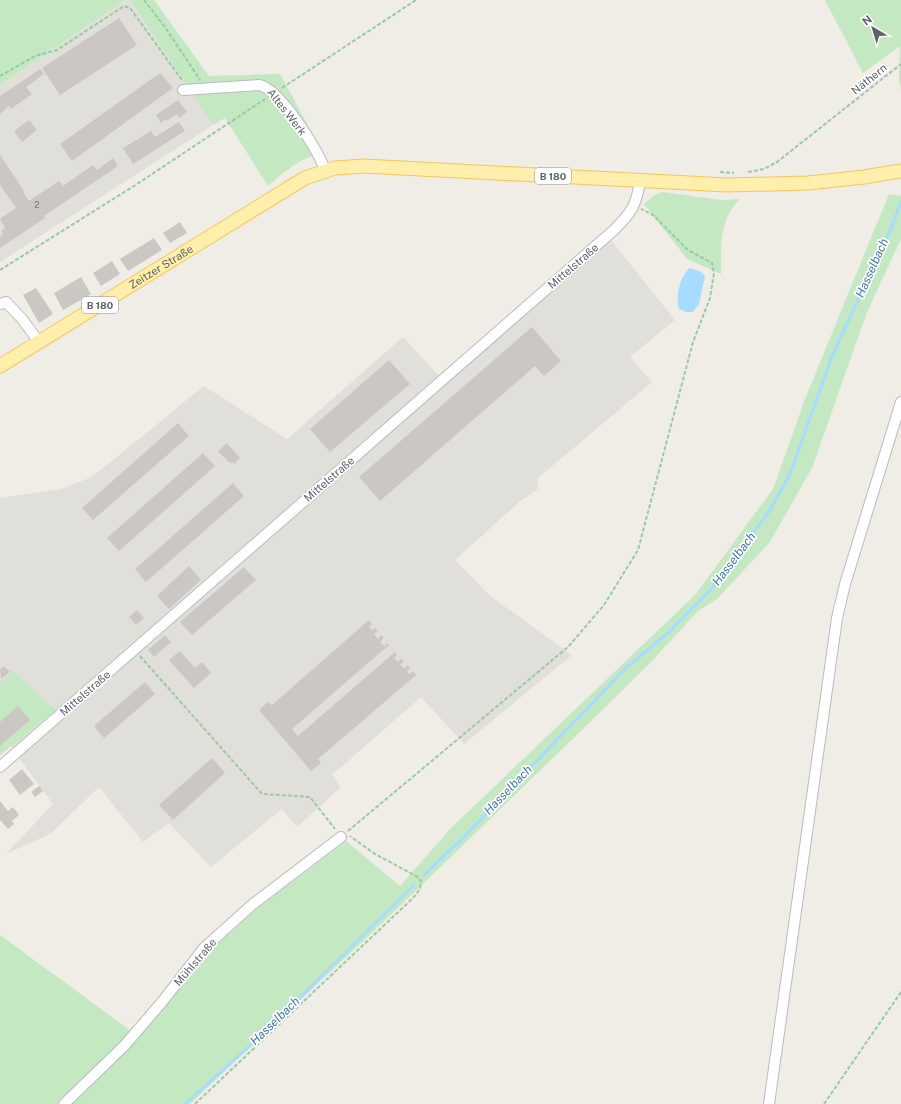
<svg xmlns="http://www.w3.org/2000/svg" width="901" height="1104" font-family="'Public Sans',sans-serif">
<rect width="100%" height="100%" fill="#f0ede6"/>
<path fill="#e1dfda" d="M125,0H130L213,125L0,262V85Z
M611,240L675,320L630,357L652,382L538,478V489L519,502L455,560L489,595L572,655L464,744L421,697L332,775L341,787L297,827L282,809L211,867L169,823L143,842L99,787L50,834L6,854L53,804L10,746L56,710L0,683V498L61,489L92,477L204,386L287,439L403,337L439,376L445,385Z"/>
<path fill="#c3e8c2" d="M0,0H125L0,85Z
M130,0H154L209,76L280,74L323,153C301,157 285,171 268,186L225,118L213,125Z
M825,0H901V90L899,81L900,46L863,73Z
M662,192L722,200L740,199C719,220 721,246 721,274L687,259L644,204L653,196Z
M889,194L901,196V239L867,312L812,468L770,542L717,599L698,611L651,662L583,729L398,908L190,1104H0V935L138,1036L167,1004L209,952L254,911L346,841L400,886L451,828L695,595L773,489L805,399Z
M13,671L56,710L0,755V683Z"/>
<path fill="#a7dbff" d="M690,268L701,272L705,276L699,304L693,312H686L679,309C675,298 680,275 690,268Z"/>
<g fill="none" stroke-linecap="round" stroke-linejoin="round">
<path stroke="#a7dbff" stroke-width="3" d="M456,845L625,669L669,632L712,588L770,510L790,474L832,356L893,224L901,202
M424,875L456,844
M185,1104L264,1033L414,885"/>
</g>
<path fill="#cbc8c3" d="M119,18L137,45L60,95L42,68Z
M40,69L44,74L26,87L32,94L11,109L9,106L0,114V96Z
M160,73L173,88L72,161L60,144Z
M178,100L187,112L179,118L177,114L167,121L166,119L161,123L156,115Z
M29,120L37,130L22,142L14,131Z
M179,122L185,131L133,164L123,148L151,131L155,137Z
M0,155L24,191L23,192L29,201L59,181L63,186L93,165L97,170L113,158L118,166L44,216L45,218L0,248V236L3,234L1,231L5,228L0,219L16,208L0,185Z
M180,222L187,233L170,243L163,233Z
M154,238L162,250L128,271L120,259Z
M112,261L120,274L101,286L93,273Z
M81,277L91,294L63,310L54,293Z
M36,288L53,314L39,323L23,295Z
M532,327L561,361L544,376L535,366L380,501L359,477Z
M389,360L410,384L330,452L310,429Z
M178,423L189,436L93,520L82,508Z
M227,443L240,458L234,464L232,462L230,463L218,451Z
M203,453L215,466L119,551L107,538Z
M233,483L244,496L146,582L135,569Z
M189,566L201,580L169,609L157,596Z
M244,567L256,580L192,635L180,622Z
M137,610L144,618L136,625L129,617Z
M369,620L372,624L369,627L372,630L375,628L378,631L374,634L378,639L381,635L384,638L380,642L384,646L388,643L389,645L292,729L298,736L395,652L397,655L394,658L398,662L401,659L404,661L400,665L404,668L408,665L410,668L407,671L409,674L413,671L416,675L318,759L321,763L311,771L259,710L268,702L272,705Z
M165,635L171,642L154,657L148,650Z
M180,651L195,668L202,662L211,673L194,688L169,660Z
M4,666L10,672L1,679L0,669Z
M145,682L155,694L104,738L94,726Z
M18,706L30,720L0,746V722Z
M212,758L225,773L173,820L159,805Z
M22,769L34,784L20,795L9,780Z
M39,786L43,791L35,797L31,792Z
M0,801L8,811L13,807L19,815L12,821L14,824L8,829L0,820Z"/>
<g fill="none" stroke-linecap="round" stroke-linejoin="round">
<defs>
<path id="minor" d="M183,90L259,85C279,88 319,151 325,170
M0,304L6,302L22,319L39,342
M0,767L614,230C631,213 637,205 640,180
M64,1104L125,1045L162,1002L204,948L253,904L341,837
M769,1104L837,618L845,584L901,402"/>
<g id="major">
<path id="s1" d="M0,366L305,178L335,168L364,166L727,185L808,183L864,177L901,171"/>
</g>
</defs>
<use href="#minor" stroke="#b8bbc0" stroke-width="12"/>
<use href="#major" stroke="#f6c659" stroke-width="15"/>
<path stroke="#9ac9a7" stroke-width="2" stroke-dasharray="4 2" stroke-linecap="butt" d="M144,0L165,27L200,80
M0,76L35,56L57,50L124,6L130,8L182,80
M282,88L416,0
M720,172L734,173
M748,172L764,169L777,162L901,64
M0,270L134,186L265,99
M140,656L262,794L310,797L335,829
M348,831L568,647L604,605L638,550L693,342L710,298L714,273L712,263L688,250L653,215L641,209
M195,1104L413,898L420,889L421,881L416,876L375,854L350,836
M824,1104L901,992"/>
<use href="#minor" stroke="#fff" stroke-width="10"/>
<use href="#major" stroke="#ffefac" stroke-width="13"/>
</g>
<g text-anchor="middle" stroke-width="3.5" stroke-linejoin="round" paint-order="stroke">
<g font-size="9" fill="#787c7e">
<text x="37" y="208">2</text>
</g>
<g fill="#fff" stroke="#8e9195" stroke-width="1">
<rect x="535" y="168" width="36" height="16" rx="3"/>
<rect x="82" y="297" width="36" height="16" rx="3"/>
</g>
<g font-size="10" font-weight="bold" fill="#5d6267">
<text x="553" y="180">B 180</text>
<text x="100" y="309">B 180</text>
</g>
<g font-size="11" fill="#5d6267" stroke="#fff">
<text transform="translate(869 79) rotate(-39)" y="4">Näthern</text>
<text transform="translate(287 112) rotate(52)" y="4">Altes Werk</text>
<text transform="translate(573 266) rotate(-41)" y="4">Mittelstraße</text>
<text dy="4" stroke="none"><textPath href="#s1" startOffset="189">Zeitzer Straße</textPath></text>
<text transform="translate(329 479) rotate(-41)" y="4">Mittelstraße</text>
<text transform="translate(85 693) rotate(-41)" y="4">Mittelstraße</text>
<text transform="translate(195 962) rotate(-49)" y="4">Mühlstraße</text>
</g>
<g font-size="12" font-style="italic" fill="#3c76ac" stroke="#fff">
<text transform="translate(872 268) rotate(-66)" y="4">Hasselbach</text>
<text transform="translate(734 559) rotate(-53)" y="4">Hasselbach</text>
<text transform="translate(508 790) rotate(-46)" y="4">Hasselbach</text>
<text transform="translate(275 1021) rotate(-44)" y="4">Hasselbach</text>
</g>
</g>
<g transform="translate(873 28) rotate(322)" stroke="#ffffff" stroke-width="3" paint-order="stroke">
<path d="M0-3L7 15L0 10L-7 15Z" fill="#5d6267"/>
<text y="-6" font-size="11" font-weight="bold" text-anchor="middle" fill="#5d6267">N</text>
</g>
</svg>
